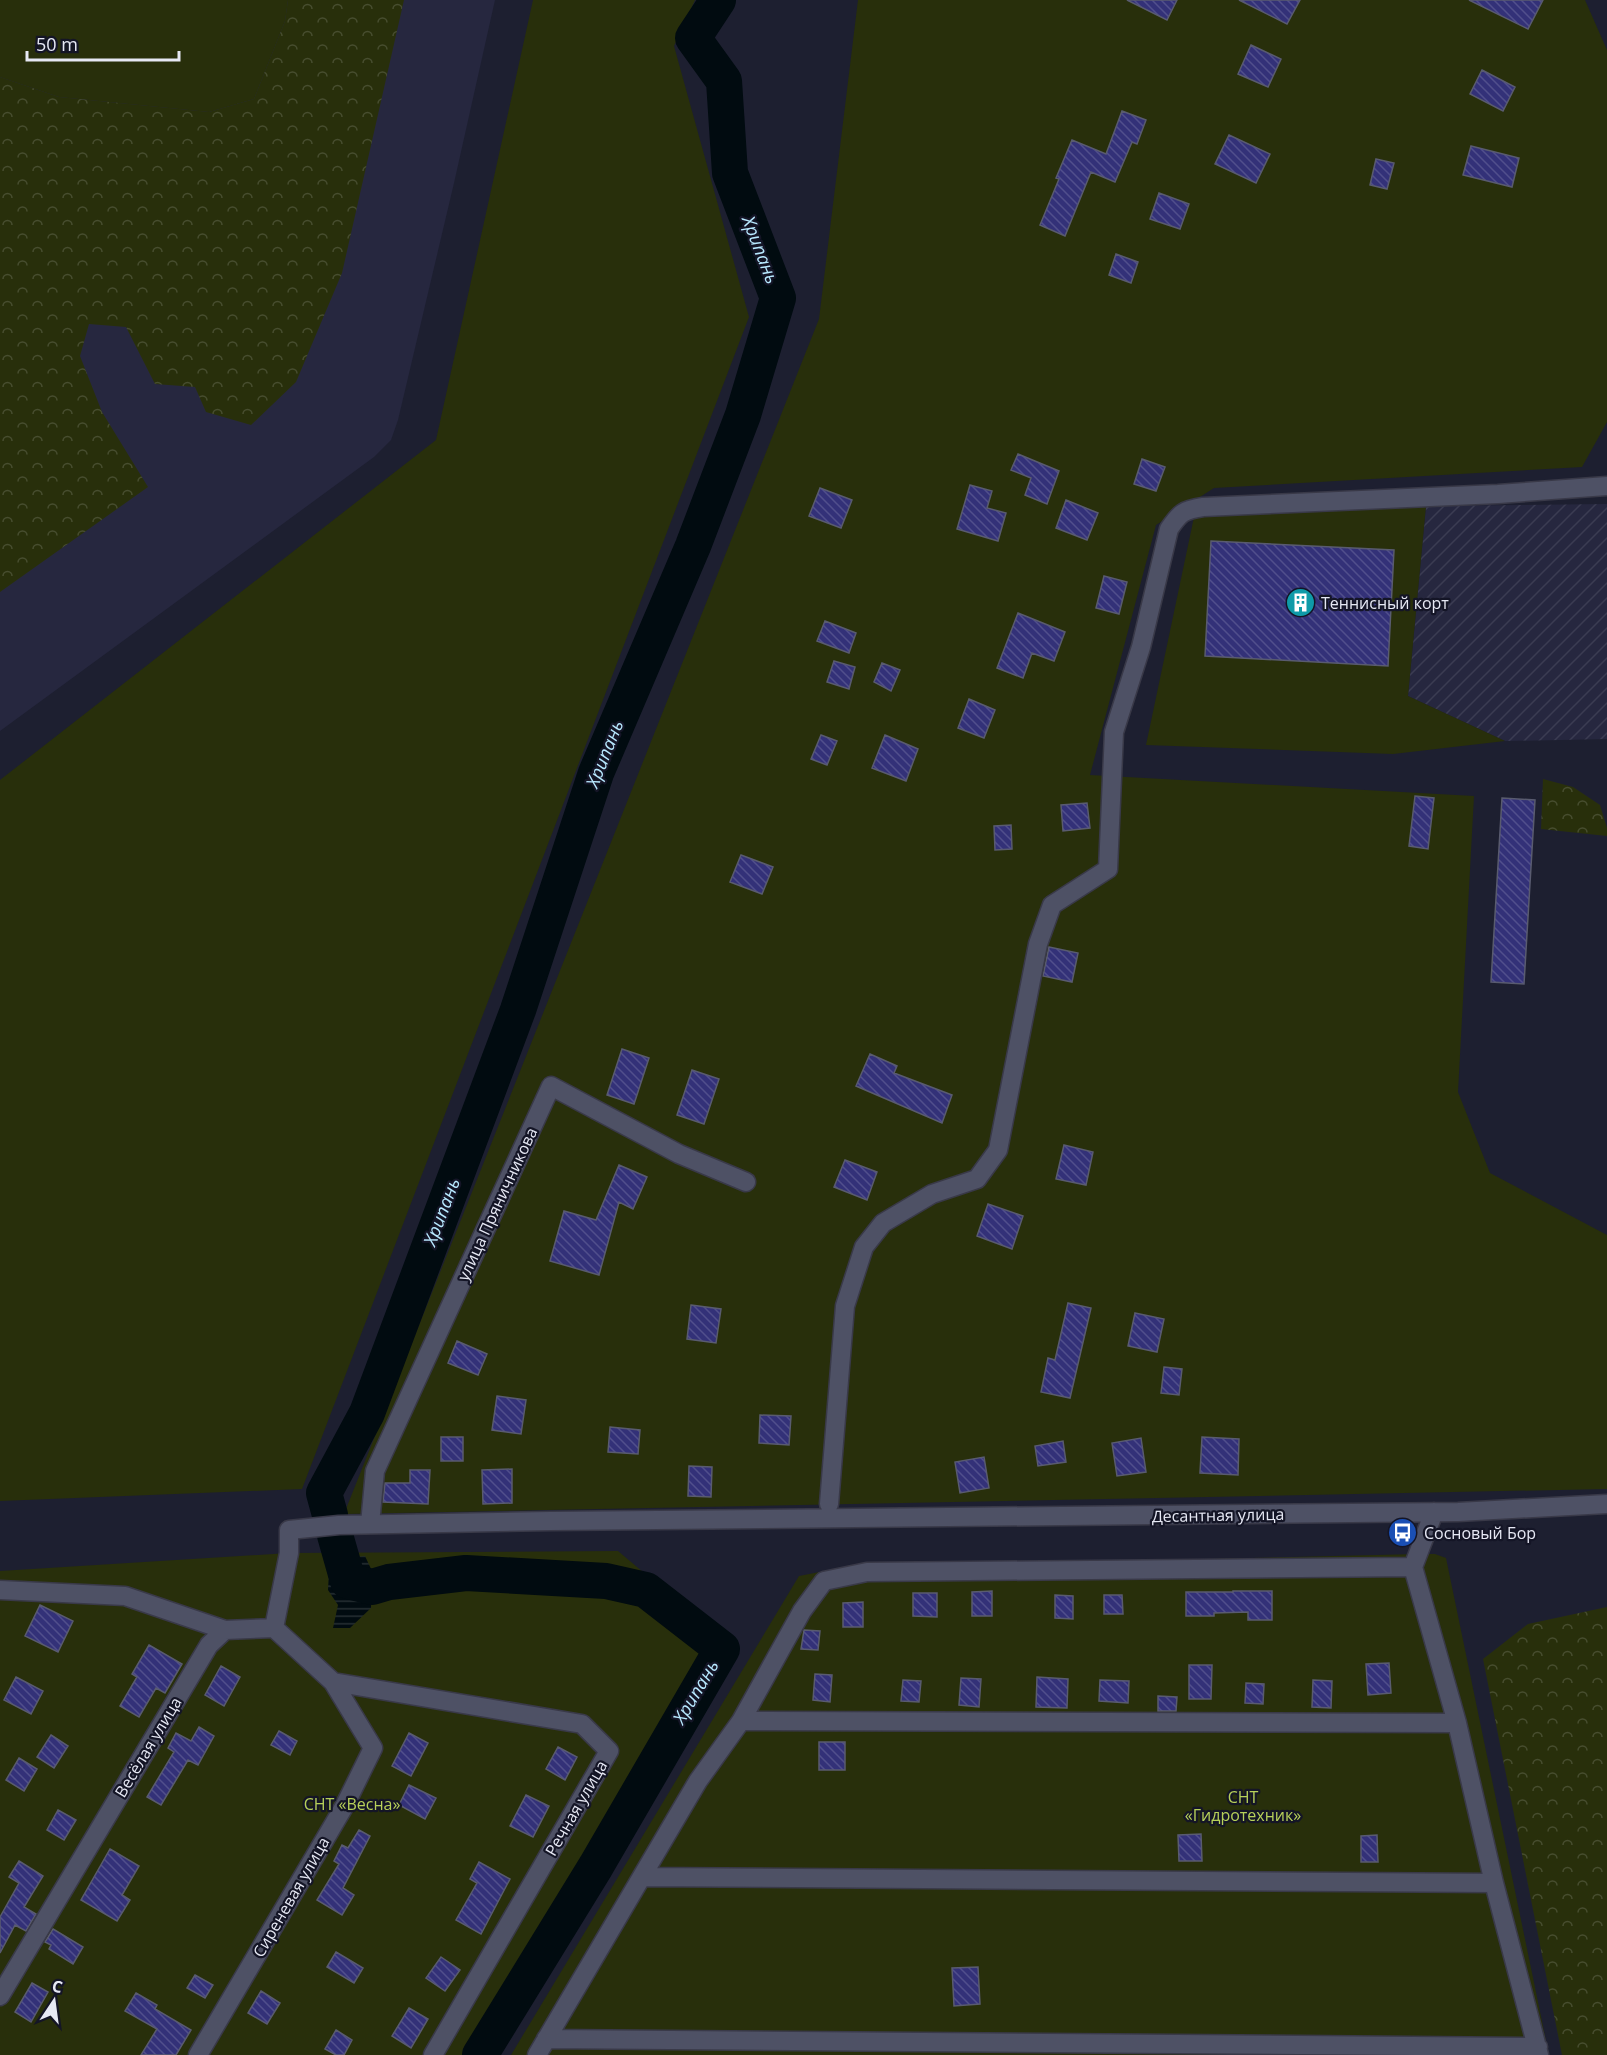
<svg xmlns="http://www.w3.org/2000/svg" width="1607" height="2055" font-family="'Open Sans',sans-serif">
<defs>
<pattern id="industrial-furrows" width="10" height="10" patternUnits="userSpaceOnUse" patternTransform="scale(1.5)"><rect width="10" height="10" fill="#26273f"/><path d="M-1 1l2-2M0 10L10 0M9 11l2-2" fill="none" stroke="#3b3c52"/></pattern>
<pattern id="forest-crowns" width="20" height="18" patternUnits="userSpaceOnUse" patternTransform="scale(1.5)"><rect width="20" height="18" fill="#282f0b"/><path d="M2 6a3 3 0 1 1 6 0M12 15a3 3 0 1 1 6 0" fill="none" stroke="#474d2f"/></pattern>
<pattern id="water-rules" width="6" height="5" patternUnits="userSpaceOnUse" patternTransform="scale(1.5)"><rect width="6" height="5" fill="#010b10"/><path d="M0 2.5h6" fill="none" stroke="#262f33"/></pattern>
<pattern id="building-back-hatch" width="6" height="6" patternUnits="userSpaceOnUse" patternTransform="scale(1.5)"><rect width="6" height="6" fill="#333178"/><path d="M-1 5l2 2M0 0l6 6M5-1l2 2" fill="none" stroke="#514f8c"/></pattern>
</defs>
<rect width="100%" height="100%" fill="#1d1f30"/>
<path fill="#26273f" d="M0,0H495L454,183L398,420L391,440L374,457L0,731Z"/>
<path fill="url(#industrial-furrows)" d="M1607,504V739L1505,741L1408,696L1426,506Z"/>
<path fill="#282f0b" d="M0,0H288L285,21L254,99L209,112L59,97L0,77Z
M533,0H695L674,46L749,317L302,1489L0,1501V780L436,440Z
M858,0H1585L1607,50V422L1582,467L1214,488L1156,525L1090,775L1474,796L1458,1092L1490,1173L1607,1235V1489L344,1514L819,319Z
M1426,506L1408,696L1505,741L1393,754L1146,745L1194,517Z
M618,1551L738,1652L495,2055H0V1571L289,1553Z
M1419,1554H1435L1446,1558L1549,2055H511L799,1576L840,1568Z"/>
<path fill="url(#forest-crowns)" d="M288,0H404L342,273L296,382L251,425L206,412L195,387L155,384L126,327L89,324L80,356L102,412L148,487L0,592V77L59,97L209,112L254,99L285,21Z
M1543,779L1573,787L1600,805L1607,828V836L1541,829Z
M1607,1607V2055H1562L1483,1659L1528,1624Z"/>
<path fill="url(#water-rules)" d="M365,1556L372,1571L371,1608L350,1628H333L338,1605L328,1590L329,1572L341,1559Z"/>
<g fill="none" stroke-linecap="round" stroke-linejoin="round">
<path stroke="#010b10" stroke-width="36" d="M330,1515L324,1493L367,1413L518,1010L596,773L693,546L743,415L778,298L730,173L724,81L693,38L718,0
M335,1535L348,1581L372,1587L389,1582L466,1573L606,1581L646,1590L722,1649L596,1866L480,2055"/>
</g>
<path fill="url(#building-back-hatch)" stroke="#595b6f" stroke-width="1.5" d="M1127,0H1177L1167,20Z
M1239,0H1300L1287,24Z
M1469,0H1543L1528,29Z
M1251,45L1281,59L1268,87L1238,74Z
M1482,70L1515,87L1503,111L1470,94Z
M1122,111L1146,120L1137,144L1132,142L1115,182L1091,172L1065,236L1040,225L1059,179L1056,178L1072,140L1106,154Z
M1229,135L1270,154L1256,183L1215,164Z
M1471,146L1519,158L1512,187L1463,175Z
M1376,159L1394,163L1387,189L1370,185Z
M1159,193L1189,204L1180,229L1150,219Z
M1116,254L1138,262L1131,283L1109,275Z
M1018,454L1059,471L1047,504L1025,495L1031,478L1011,470Z
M1142,459L1165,467L1156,491L1134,484Z
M970,485L992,491L987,508L1006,513L998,541L957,529Z
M820,488L852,500L841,528L809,516Z
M1066,500L1098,513L1087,540L1056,528Z
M1211,541L1394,550L1388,666L1205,656Z
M1104,576L1127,582L1119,614L1096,608Z
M1018,613L1065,632L1054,661L1032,653L1023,678L997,668Z
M825,621L856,633L849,653L817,641Z
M834,661L855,667L849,689L827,682Z
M882,663L900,670L891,691L874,682Z
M969,699L995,710L984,738L958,728Z
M821,735L837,741L827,765L811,759Z
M885,735L918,749L906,781L872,768Z
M1415,796L1434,798L1428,849L1409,846Z
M1502,798L1535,800L1524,984L1491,982Z
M1087,803L1090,828L1063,831L1061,805Z
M1011,825L1012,849L995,850L994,826Z
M741,855L773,867L762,894L730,882Z
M1049,947L1078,953L1072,982L1043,976Z
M622,1049L649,1058L634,1104L607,1095Z
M870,1054L897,1066L894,1073L952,1095L942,1123L856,1086Z
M692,1070L719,1079L704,1124L677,1115Z
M1064,1145L1093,1152L1086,1185L1056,1179Z
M845,1160L877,1172L867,1200L834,1187Z
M619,1165L647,1177L633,1209L619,1202L599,1275L550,1261L564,1211L596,1220Z
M988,1204L1023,1216L1012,1249L977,1236Z
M1068,1303L1091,1308L1070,1398L1041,1392L1048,1358L1055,1360Z
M691,1305L721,1309L716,1343L687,1339Z
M1135,1313L1164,1319L1157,1352L1128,1346Z
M457,1341L487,1354L478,1375L448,1363Z
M1164,1367L1182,1369L1179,1395L1161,1393Z
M497,1396L526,1400L521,1434L492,1430Z
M760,1415L791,1416L789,1445L759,1443Z
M610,1427L640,1430L638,1454L608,1452Z
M441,1437H463V1461H441Z
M1202,1437L1239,1439L1238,1475L1200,1473Z
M1141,1438L1146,1472L1117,1476L1112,1443Z
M1063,1441L1066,1462L1038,1466L1035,1446Z
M984,1457L989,1488L960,1493L955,1462Z
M689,1466L712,1467L711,1497L688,1496Z
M512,1469V1503L483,1504L482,1470Z
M410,1470H430L428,1504L383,1502L385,1483H410Z
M992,1591V1616H972V1592Z
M1233,1591H1272V1620H1248V1612L1214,1613V1616H1186V1592H1233Z
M913,1593H937V1617L913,1616Z
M1055,1595L1073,1596V1619L1055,1618Z
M1104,1595H1122L1123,1614H1104Z
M863,1602V1627H843V1603Z
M40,1605L73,1621L58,1652L25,1636Z
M804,1630L820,1631L818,1650L801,1649Z
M149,1645L182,1664L165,1693L156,1688L139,1717L120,1706L137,1677L132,1674Z
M1389,1663L1391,1693L1368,1695L1366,1664Z
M1189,1665H1212L1211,1699H1189Z
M221,1666L240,1677L224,1706L205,1695Z
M815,1674L832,1675L830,1702L813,1700Z
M16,1677L43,1691L31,1714L4,1700Z
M1037,1677L1068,1679L1067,1708L1036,1707Z
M961,1678L981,1679L979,1707L959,1705Z
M903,1680L921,1681L919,1702L901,1701Z
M1100,1680L1129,1681L1128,1703L1099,1701Z
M1313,1680L1332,1681L1331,1708L1312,1707Z
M1246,1683L1264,1684L1263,1704L1245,1703Z
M1158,1696L1177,1697L1176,1711H1158Z
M199,1727L214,1736L198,1765L188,1760L161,1805L147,1797L174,1752L168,1748L176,1733L191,1741Z
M279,1731L297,1741L290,1755L271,1745Z
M409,1733L428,1743L411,1776L392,1766Z
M51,1735L68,1746L54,1768L37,1757Z
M819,1742H845V1770H819Z
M558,1747L577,1757L565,1780L546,1769Z
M19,1758L37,1769L24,1791L6,1780Z
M409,1785L436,1798L425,1819L399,1805Z
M526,1795L549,1806L533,1837L510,1826Z
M58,1810L76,1820L64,1840L47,1830Z
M359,1830L370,1836L343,1888L354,1895L342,1915L317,1900L339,1864L334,1861L342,1845L348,1848Z
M1201,1834L1202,1861H1179L1178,1835Z
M1377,1835L1378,1862H1361V1836Z
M110,1849L139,1866L122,1895L130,1900L117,1921L81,1900Z
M19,1861L43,1876L24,1907L36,1914L26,1931L15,1925L0,1953V1917L19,1883L9,1877Z
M479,1862L510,1879L481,1934L456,1920L477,1883L470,1879Z
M53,1929L83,1947L73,1964L49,1949L51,1945L45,1942Z
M336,1952L363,1968L354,1983L327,1967Z
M441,1957L460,1970L445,1991L426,1978Z
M978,1967L980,2004L954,2006L952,1968Z
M195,1975L213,1985L205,1998L187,1988Z
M32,1983L48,1992L31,2022L15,2012Z
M261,1991L280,2003L267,2024L248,2013Z
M136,1993L157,2005L155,2009L191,2030L176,2055H141L157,2029L125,2011Z
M409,2008L428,2019L411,2048L392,2036Z
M336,2030L352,2040L344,2055H336L325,2049Z"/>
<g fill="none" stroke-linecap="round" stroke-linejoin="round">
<defs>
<path id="street" d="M829,1504L845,1306L864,1247L883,1223L932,1194L977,1179L998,1150L1038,944L1052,905L1108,869L1114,732L1141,647L1169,529C1180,513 1183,510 1203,507L1498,494L1607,486
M1434,1512L1413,1567L1457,1723L1494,1883L1539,2055
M370,1524L375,1471L551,1086L679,1154L746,1182
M0,1590L125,1596L225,1630
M333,1682L582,1724L609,1751L433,2055
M741,1721L1457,1723
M643,1877L1494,1883
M0,1996L209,1645L225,1630L274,1628L289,1553V1530L339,1525L551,1521L1458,1512L1607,1504
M546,2039L1538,2047
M198,2055L345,1805L373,1748L333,1682L274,1628
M537,2055L698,1781L741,1721L802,1611L824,1581L867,1572L1413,1567"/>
</defs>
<use href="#street" stroke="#393948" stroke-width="21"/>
<use href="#street" stroke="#4e5165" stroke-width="18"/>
</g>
<defs>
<symbol id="building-disc" viewBox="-11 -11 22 22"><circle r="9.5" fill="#0f9aa8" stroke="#141526"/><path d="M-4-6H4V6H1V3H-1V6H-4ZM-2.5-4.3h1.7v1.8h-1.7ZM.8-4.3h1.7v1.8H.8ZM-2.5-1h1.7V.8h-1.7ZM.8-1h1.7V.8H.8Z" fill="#fff"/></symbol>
<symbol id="bus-disc" viewBox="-11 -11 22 22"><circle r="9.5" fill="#1a4fb4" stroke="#141526"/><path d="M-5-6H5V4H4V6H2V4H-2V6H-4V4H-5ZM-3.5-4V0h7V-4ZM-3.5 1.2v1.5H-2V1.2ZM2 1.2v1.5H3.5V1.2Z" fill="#fff"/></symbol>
</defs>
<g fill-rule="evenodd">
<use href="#building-disc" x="1284" y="586" width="33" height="33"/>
<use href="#bus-disc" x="1386" y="1516" width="33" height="33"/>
</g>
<g text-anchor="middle" stroke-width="4.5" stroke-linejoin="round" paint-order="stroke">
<g font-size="16" fill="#e6e8f4" stroke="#141526" text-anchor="start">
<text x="1321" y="609">Теннисный корт</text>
<text x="1424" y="1539">Сосновый Бор</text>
</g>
<g font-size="16" fill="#e6e8f4" stroke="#141526">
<text transform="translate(497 1204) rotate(-65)" y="6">улица Пряничникова</text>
<text transform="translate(1218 1515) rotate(-1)" y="6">Десантная улица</text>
<text transform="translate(148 1747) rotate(-59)" y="6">Весёлая улица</text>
<text transform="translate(576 1808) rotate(-60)" y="6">Речная улица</text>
<text transform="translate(291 1897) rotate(-60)" y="6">Сиреневая улица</text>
</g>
<g font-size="16" fill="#b7d059" stroke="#141526">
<text x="1243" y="1803">СНТ<tspan x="1243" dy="18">«Гидротехник»</tspan></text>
<text x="352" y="1810">СНТ «Весна»</text>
</g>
<g font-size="18" font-style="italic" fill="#b8e9ff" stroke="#141526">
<text transform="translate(760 250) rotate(69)" y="6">Хрипань</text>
<text transform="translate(605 754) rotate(-68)" y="6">Хрипань</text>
<text transform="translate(442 1212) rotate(-69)" y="6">Хрипань</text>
<text transform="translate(696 1692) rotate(-59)" y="6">Хрипань</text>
</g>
</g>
<g transform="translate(54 2001) rotate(13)" stroke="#141526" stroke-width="4.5" paint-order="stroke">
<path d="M0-4.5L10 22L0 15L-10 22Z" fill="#e6e8f4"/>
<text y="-9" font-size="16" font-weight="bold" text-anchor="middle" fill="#e6e8f4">С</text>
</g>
<path d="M27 51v9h152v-9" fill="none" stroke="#e6e8f4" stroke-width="3"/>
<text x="36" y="51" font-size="18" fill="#e6e8f4" stroke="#141526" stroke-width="4.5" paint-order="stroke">50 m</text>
</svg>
